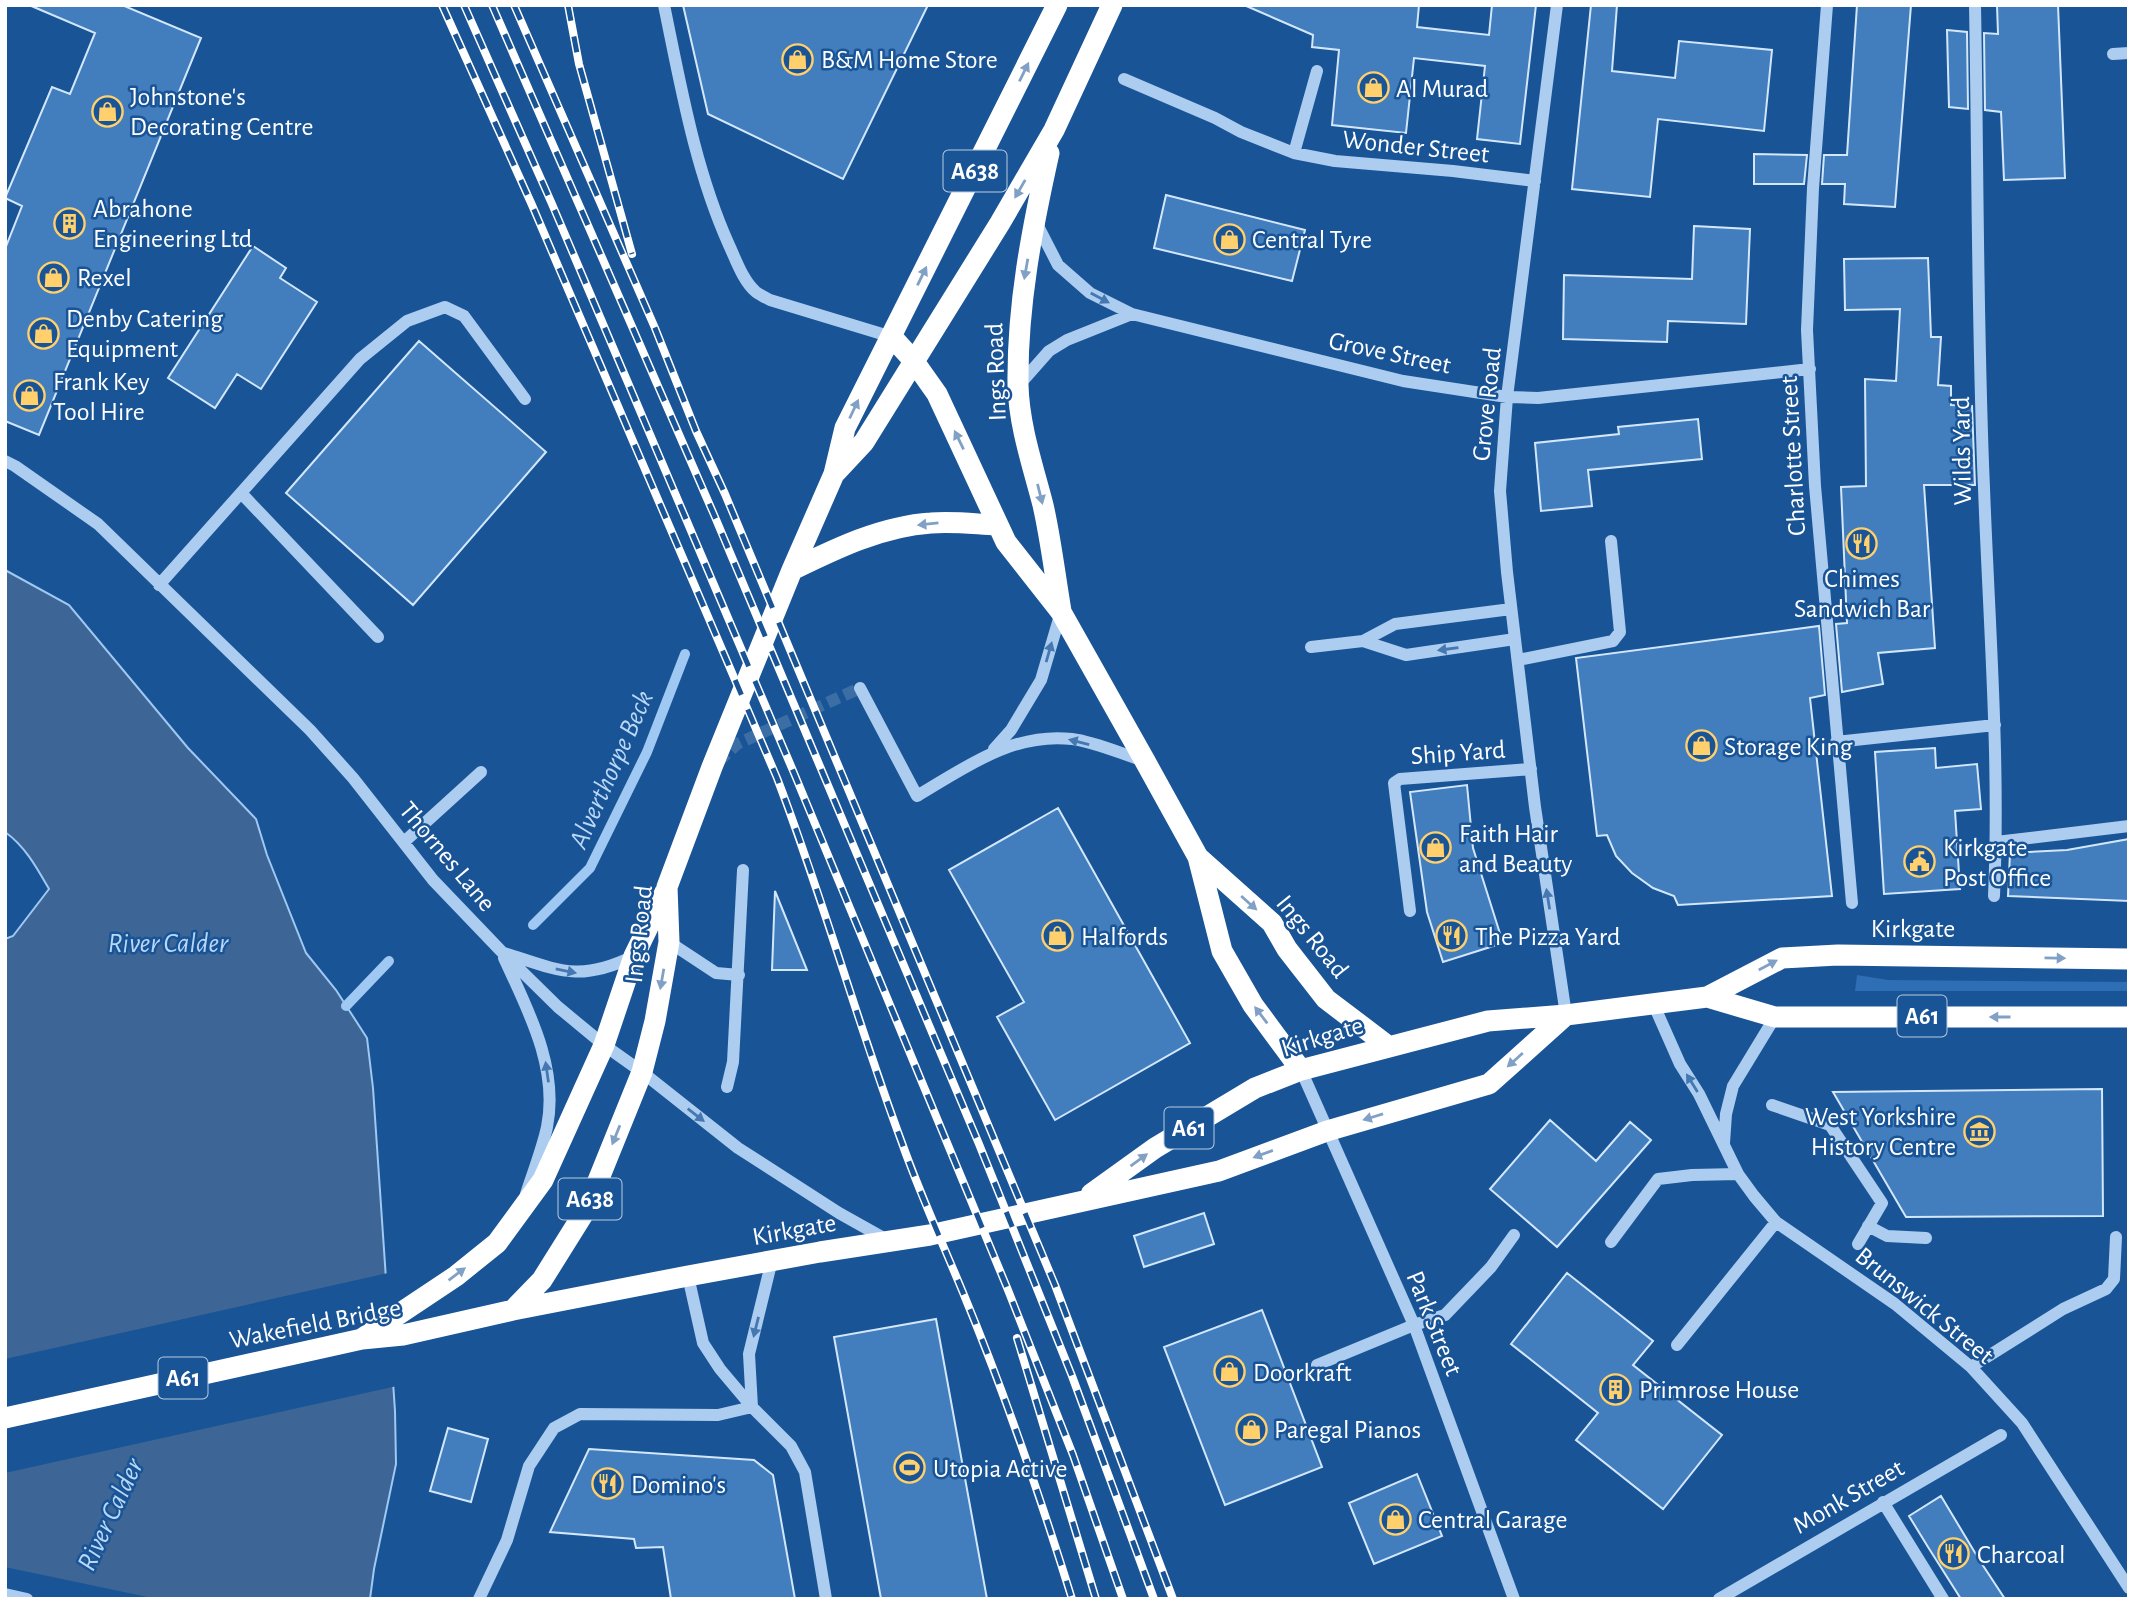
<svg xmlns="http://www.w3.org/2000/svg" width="2134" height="1604" font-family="'Alegreya Sans',sans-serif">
<rect width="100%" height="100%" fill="#195496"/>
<path fill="#2d6eb4" d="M1857,975L1888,980L2129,982V991H1855Z"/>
<path fill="#3d6696" stroke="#9fc8f2" stroke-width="2" d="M5,570L69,605L188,748L256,819L267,855L306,953L336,990L367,1038L373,1088L395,1411L396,1464L374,1569L370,1599H5V939L13,936L49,889C37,868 25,846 5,832Z"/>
<path fill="#195496" d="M388,1273L397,1386L5,1473V1359Z
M5,1567L157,1599H5Z"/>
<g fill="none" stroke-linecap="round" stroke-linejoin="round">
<path stroke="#9fc8f2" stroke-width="10" d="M533,925L590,868L647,752L685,654
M346,1006L389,961"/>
</g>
<path fill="#427dbd" stroke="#d3e7fb" stroke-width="2" d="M29,5H122L201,38L39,435L5,421V249L22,206L5,198L52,87L70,94L95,33Z
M683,5H928L843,179L708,114Z
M1244,5H1419L1417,27L1489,35L1492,5H1536L1520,144L1477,139L1485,66L1414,58L1406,133L1332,125L1339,50L1312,47L1313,35Z
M1591,5H1617L1612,71L1675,78L1679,41L1772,50L1764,131L1658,119L1650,197L1572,189Z
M1857,5H1911L1895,207L1844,204L1845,184H1822L1824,155H1847Z
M1997,5H2058L2065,178L2004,180L2001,112L1985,110L1984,33L1998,34Z
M1947,30L1967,32L1968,109L1949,107Z
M1754,154L1807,155L1804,184H1754Z
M1166,195L1305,230L1292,281L1154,248Z
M1694,226L1750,229L1746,324L1668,321L1667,342L1563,339L1564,275L1692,279Z
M253,246L286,268L280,278L317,302L261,389L237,374L215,408L168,378Z
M1928,258L1931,337H1941L1938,385L1951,386V405L1972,406L1975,485H1924L1935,648L1878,653L1883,684L1842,692L1836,624L1847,623L1841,487L1866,486L1865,379L1896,381L1900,309L1845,310L1844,259Z
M419,341L546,452L413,605L286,493Z
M1698,419L1702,459L1588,470L1592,506L1541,511L1535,443L1619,434L1618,427Z
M1819,626L1825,695L1810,698L1832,896L1678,905L1674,896L1653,888L1632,873L1616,856L1607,835L1597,836L1576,658Z
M1935,748L1936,768L1977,764L1981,809L1955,811L1960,889L1884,894L1875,752Z
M1467,785L1473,848L1503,943L1443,962L1427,912L1410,792Z
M1058,808L1190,1043L1055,1120L997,1017L1024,1002L949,870Z
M2129,839V901L2008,896L2010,853L2067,850Z
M775,891L807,970H772Z
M2102,1089L2103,1216L1906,1217L1833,1092Z
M1550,1120L1596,1161L1630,1122L1651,1140L1557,1247L1490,1189Z
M1204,1213L1214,1244L1144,1267L1134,1236Z
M1567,1273L1653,1341L1633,1365L1722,1435L1663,1509L1576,1440L1598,1413L1511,1344Z
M1262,1310L1322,1467L1225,1505L1164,1347Z
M936,1319L987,1599H881L834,1337Z
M448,1428L488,1439L471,1502L430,1491Z
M589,1449L754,1460L773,1475L795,1599H671L663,1547L636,1548L634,1539L550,1532Z
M1417,1474L1442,1536L1374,1564L1349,1503Z
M1941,1496L1980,1561L2005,1599H1961L1928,1547L1909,1516Z"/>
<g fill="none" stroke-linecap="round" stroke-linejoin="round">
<path stroke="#3c6ea6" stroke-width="12" stroke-dasharray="12 6" stroke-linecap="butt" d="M718,762L737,744L860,688"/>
<path stroke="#accdf0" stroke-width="12" d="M664,5C681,87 695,169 729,245C736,260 743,281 756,292C760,295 766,298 770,300L892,337
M1557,5L1507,397L1500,491L1507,572L1535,807L1566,1015
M1827,5L1813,188L1807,330L1815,486L1852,903
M1975,5C1978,166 1977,327 1984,488C1989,624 2000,760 1994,896
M2113,54L2129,53
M1124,79L1215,118L1241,132L1294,153L1335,161L1453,171L1535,181
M1294,153L1317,71
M1038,220L1039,228L1058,265L1090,293L1132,314L1403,381L1507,397L1538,398L1810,369
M1019,385L1049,351L1067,340L1132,314
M5,461L15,466L98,524L310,730L353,778L433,880L501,951L558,1007L604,1045L642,1072L738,1148L839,1213L889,1241
M242,494L378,637
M159,585L360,359L407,321L445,307L464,316L525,399
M1363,641L1406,655L1515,639
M1311,647L1363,641L1395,624L1511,609
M1518,660L1613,641L1620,632L1611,541
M860,688L917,796C966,767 1013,732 1072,739C1096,742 1121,754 1145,761
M1836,742L1995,725
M994,749L1011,730L1041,680L1061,612
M404,842L481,772
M1996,842L2129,826
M1410,911L1394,783L1400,779L1531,769
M669,942L716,973L739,975
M504,953C558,970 579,983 634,956
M504,958C528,1010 559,1068 547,1127C542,1150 533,1172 526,1194
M1653,1003L1680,1064L1699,1094L1738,1174L1754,1196L1776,1222L1895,1304L1971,1367L2022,1423L2129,1588
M1301,1070L1414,1325L1514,1599
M727,1087L733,1062L743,870
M1772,1105L1830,1125L1882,1203L1858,1244
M1724,1143L1726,1114L1733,1086L1775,1017
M1868,1226L1887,1236L1926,1238
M1611,1242L1658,1179L1692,1175L1738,1174
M688,1276L703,1343L720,1369L752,1407L791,1446L805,1472L826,1599
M1677,1345L1776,1222
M1317,1365L1414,1325L1445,1315L1491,1267L1514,1235
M1971,1367L2063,1309L2106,1289L2114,1279L2116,1237
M752,1407L749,1354L772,1260
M1883,1502L1943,1599
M5,1594L27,1599
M479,1599L507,1540L529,1466L554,1428L580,1414L718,1415L752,1407
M1719,1599L2001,1435"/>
<path stroke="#fff" stroke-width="21" d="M1049,153C1032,229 1017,306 1018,385C1019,426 1033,466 1043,505C1051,540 1055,576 1061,611
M892,337L913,360L937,394L1006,542L1061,612L1145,761L1198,857L1222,951L1253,1005L1301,1070
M836,472L864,442L1000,223L1054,130L1112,5
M792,570C835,549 882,526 931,523C952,521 975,524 996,525
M1198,857L1272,923L1287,949L1326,999L1388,1046
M1707,997L1775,1017H2129
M1091,1194L1155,1148L1255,1088L1301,1070L1488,1021L1566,1015L1707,997L1782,958L1838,955L2129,959
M513,1310L542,1280L587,1208L642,1072L655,1021L669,942L667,887L712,767L792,570L834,474L845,428L1057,5
M363,1338L456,1276L497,1243L543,1180L604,1045L634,956L665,892
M5,1418L362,1339L403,1335L513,1310L688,1276L820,1252L930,1235L1219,1171L1327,1131L1489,1084L1566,1015"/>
<defs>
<path id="rail" d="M442,5L532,205L777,778C823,898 857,1022 902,1143C920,1194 943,1244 964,1295C1005,1394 1040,1496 1072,1599
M464,5L552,204L794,773L1008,1290L1073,1455L1123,1599
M492,5L715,517L979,1144L1072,1376L1154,1599
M514,5L655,328L696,431L725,494L1055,1285L1173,1599
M568,5L579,64L632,254
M1017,1338L1096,1599"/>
</defs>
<use href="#rail" stroke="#fff" stroke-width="8"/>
<use href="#rail" stroke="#195496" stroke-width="5" stroke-dasharray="16" stroke-linecap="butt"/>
</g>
<defs><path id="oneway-solid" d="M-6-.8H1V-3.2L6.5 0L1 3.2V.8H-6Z" transform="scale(1.75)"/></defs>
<g fill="#80a1c5">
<use href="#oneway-solid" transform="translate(1024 72) rotate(-64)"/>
<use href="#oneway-solid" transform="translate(1020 189) rotate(120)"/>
<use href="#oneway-solid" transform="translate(1026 269) rotate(100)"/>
<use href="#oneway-solid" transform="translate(922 276) rotate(-64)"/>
<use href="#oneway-solid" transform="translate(854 409) rotate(-65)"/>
<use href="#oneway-solid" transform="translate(959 440) rotate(-116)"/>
<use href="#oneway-solid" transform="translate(1040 494) rotate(76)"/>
<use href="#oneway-solid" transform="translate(928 524) rotate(174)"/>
<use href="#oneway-solid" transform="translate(1249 903) rotate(42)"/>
<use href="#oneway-solid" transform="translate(2055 958) rotate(1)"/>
<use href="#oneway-solid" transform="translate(1768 965) rotate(-28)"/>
<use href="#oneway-solid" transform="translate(662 979) rotate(100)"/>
<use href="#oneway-solid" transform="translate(1261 1015) rotate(-127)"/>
<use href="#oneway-solid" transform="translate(2000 1017) rotate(-180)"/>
<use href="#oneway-solid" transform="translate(1515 1060) rotate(138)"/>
<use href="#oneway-solid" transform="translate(1373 1117) rotate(163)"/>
<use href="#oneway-solid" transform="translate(616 1135) rotate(112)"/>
<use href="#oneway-solid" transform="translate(1263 1154) rotate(160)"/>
<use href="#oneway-solid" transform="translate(1139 1160) rotate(-36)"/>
<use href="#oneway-solid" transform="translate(457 1274) rotate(-37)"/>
</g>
<g fill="#4578b1">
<use href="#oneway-solid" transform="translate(1100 298) rotate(28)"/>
<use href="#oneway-solid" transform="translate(1448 649) rotate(172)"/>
<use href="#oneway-solid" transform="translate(1049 652) rotate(-74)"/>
<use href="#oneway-solid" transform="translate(1079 742) rotate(-166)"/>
<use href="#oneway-solid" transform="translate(1548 899) rotate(-99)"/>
<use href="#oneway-solid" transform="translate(566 971) rotate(11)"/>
<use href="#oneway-solid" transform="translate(547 1072) rotate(-98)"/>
<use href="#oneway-solid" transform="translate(1692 1083) rotate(-122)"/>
<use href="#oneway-solid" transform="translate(696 1115) rotate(38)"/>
<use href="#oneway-solid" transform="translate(756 1327) rotate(104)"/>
</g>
<defs>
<symbol id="shop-ring" viewBox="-11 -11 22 22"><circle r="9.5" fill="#195496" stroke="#ffd06c" stroke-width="1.5"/><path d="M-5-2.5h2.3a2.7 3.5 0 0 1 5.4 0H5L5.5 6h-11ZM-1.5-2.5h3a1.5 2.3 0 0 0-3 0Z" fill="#ffd06c"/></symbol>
<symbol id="building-ring" viewBox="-11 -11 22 22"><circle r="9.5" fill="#195496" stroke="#ffd06c" stroke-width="1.5"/><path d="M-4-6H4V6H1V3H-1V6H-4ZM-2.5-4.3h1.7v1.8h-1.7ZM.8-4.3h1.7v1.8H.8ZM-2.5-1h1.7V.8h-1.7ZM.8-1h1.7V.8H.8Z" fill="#ffd06c"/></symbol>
<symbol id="restaurant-ring" viewBox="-11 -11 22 22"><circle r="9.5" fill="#195496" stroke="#ffd06c" stroke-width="1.5"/><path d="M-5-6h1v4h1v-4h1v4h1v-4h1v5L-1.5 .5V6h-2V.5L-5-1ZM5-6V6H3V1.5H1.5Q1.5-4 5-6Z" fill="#ffd06c"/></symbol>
<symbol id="civic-ring" viewBox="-11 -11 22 22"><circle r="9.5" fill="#195496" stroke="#ffd06c" stroke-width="1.5"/><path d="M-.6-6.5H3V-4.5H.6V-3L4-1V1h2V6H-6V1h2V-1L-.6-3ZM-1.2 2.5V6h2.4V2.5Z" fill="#ffd06c"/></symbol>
<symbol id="museum-ring" viewBox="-11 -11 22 22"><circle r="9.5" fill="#195496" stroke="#ffd06c" stroke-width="1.5"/><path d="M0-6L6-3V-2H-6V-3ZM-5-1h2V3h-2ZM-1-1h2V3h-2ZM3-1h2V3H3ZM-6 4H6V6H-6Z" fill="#ffd06c"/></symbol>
<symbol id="stadium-ring" viewBox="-11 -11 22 22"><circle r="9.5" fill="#195496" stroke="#ffd06c" stroke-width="1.5"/><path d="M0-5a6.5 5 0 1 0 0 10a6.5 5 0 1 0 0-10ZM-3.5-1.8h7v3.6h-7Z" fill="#ffd06c"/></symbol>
</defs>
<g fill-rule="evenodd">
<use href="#shop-ring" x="780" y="42" width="35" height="35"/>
<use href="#shop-ring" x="1356" y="70" width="35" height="35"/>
<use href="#shop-ring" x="90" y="94" width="35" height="35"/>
<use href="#building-ring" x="52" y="206" width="35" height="35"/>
<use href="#shop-ring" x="1212" y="222" width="35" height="35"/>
<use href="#shop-ring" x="36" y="260" width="35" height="35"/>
<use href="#shop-ring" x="26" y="316" width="35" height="35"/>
<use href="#shop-ring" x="12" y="378" width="35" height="35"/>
<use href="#restaurant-ring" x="1844" y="526" width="35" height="35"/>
<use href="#shop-ring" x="1684" y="728" width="35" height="35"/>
<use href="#shop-ring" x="1418" y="830" width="35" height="35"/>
<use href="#civic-ring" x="1902" y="844" width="35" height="35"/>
<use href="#shop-ring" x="1040" y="918" width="35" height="35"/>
<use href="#restaurant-ring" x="1434" y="918" width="35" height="35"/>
<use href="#museum-ring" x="1962" y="1114" width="35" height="35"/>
<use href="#shop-ring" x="1212" y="1354" width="35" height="35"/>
<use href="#building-ring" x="1598" y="1372" width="35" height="35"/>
<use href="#shop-ring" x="1234" y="1412" width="35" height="35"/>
<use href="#stadium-ring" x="892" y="1450" width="35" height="35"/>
<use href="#restaurant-ring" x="590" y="1466" width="35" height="35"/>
<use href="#shop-ring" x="1378" y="1502" width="35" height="35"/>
<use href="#restaurant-ring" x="1936" y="1536" width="35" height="35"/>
</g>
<g text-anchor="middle" stroke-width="5" stroke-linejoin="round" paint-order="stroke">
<g fill="#195496" stroke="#bacce0" stroke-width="2">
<rect x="943.5" y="150.5" width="63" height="41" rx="5"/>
<rect x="1897.5" y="995.5" width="49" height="41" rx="5"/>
<rect x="1164.5" y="1107.5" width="49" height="41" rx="5"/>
<rect x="558.5" y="1178.5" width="63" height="41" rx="5"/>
<rect x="158.5" y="1357.5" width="49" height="41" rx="5"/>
</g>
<g font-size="24" font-weight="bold" fill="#fff">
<text x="975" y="179">A638</text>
<text x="1922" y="1024">A61</text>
<text x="1189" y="1136">A61</text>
<text x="590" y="1207">A638</text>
<text x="183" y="1386">A61</text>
</g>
<g font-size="26" fill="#fff" stroke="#195496" text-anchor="start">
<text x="821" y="68">B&amp;M Home Store</text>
<text x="1396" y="97">Al Murad</text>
<text x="130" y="105">Johnstone's<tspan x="130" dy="30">Decorating Centre</tspan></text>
<text x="93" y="217">Abrahone<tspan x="93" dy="30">Engineering Ltd</tspan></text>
<text x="1252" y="248">Central Tyre</text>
<text x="77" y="286">Rexel</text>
<text x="66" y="327">Denby Catering<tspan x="66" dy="30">Equipment</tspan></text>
<text x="53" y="390">Frank Key<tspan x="53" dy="30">Tool Hire</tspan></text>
<text x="1862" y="587" text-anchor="middle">Chimes<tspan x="1862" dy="30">Sandwich Bar</tspan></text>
<text x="1724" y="755">Storage King</text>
<text x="1459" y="842">Faith Hair<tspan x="1459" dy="30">and Beauty</tspan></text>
<text x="1943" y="856">Kirkgate<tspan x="1943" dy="30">Post Office</tspan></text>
<text x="1081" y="945">Halfords</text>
<text x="1475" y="945">The Pizza Yard</text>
<text x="1956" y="1125" text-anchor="end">West Yorkshire<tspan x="1956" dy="30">History Centre</tspan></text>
<text x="1253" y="1381">Doorkraft</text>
<text x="1639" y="1398">Primrose House</text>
<text x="1274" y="1438">Paregal Pianos</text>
<text x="933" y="1477">Utopia Active</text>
<text x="631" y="1493">Domino's</text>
<text x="1418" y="1528">Central Garage</text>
<text x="1977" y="1563">Charcoal</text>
</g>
<g font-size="26" fill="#fff" stroke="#195496">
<text transform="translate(1416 146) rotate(6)" y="9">Wonder Street</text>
<text transform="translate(1390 352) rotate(12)" y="9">Grove Street</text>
<text transform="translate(995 372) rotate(-92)" y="9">Ings Road</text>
<text transform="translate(1486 404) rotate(-84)" y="9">Grove Road</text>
<text transform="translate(1961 451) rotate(-91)" y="9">Wilds Yard</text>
<text transform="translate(1792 456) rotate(-93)" y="9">Charlotte Street</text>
<text transform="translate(1458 752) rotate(-4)" y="9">Ship Yard</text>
<text transform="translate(448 856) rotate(50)" y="9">Thornes Lane</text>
<text x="1913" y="937">Kirkgate</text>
<text transform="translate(638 934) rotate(-84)" y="9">Ings Road</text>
<text transform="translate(1313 936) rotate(51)" y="9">Ings Road</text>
<text transform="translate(1322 1036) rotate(-17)" y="9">Kirkgate</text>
<text transform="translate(794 1229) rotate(-10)" y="9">Kirkgate</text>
<text transform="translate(1925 1305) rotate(39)" y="9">Brunswick Street</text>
<text transform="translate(315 1323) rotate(-11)" y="9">Wakefield Bridge</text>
<text transform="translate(1435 1323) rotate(68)" y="9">Park Street</text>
<text transform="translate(1848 1496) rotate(-30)" y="9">Monk Street</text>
</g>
<g font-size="28" font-style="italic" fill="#b9d7f7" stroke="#195496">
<text transform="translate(610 769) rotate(-66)" y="10">Alverthorpe Beck</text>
<text x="168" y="952">River Calder</text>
<text transform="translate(109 1514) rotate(-65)" y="10">River Calder</text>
</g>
</g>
<rect width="2134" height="1604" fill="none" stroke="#ffffff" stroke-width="14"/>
</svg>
